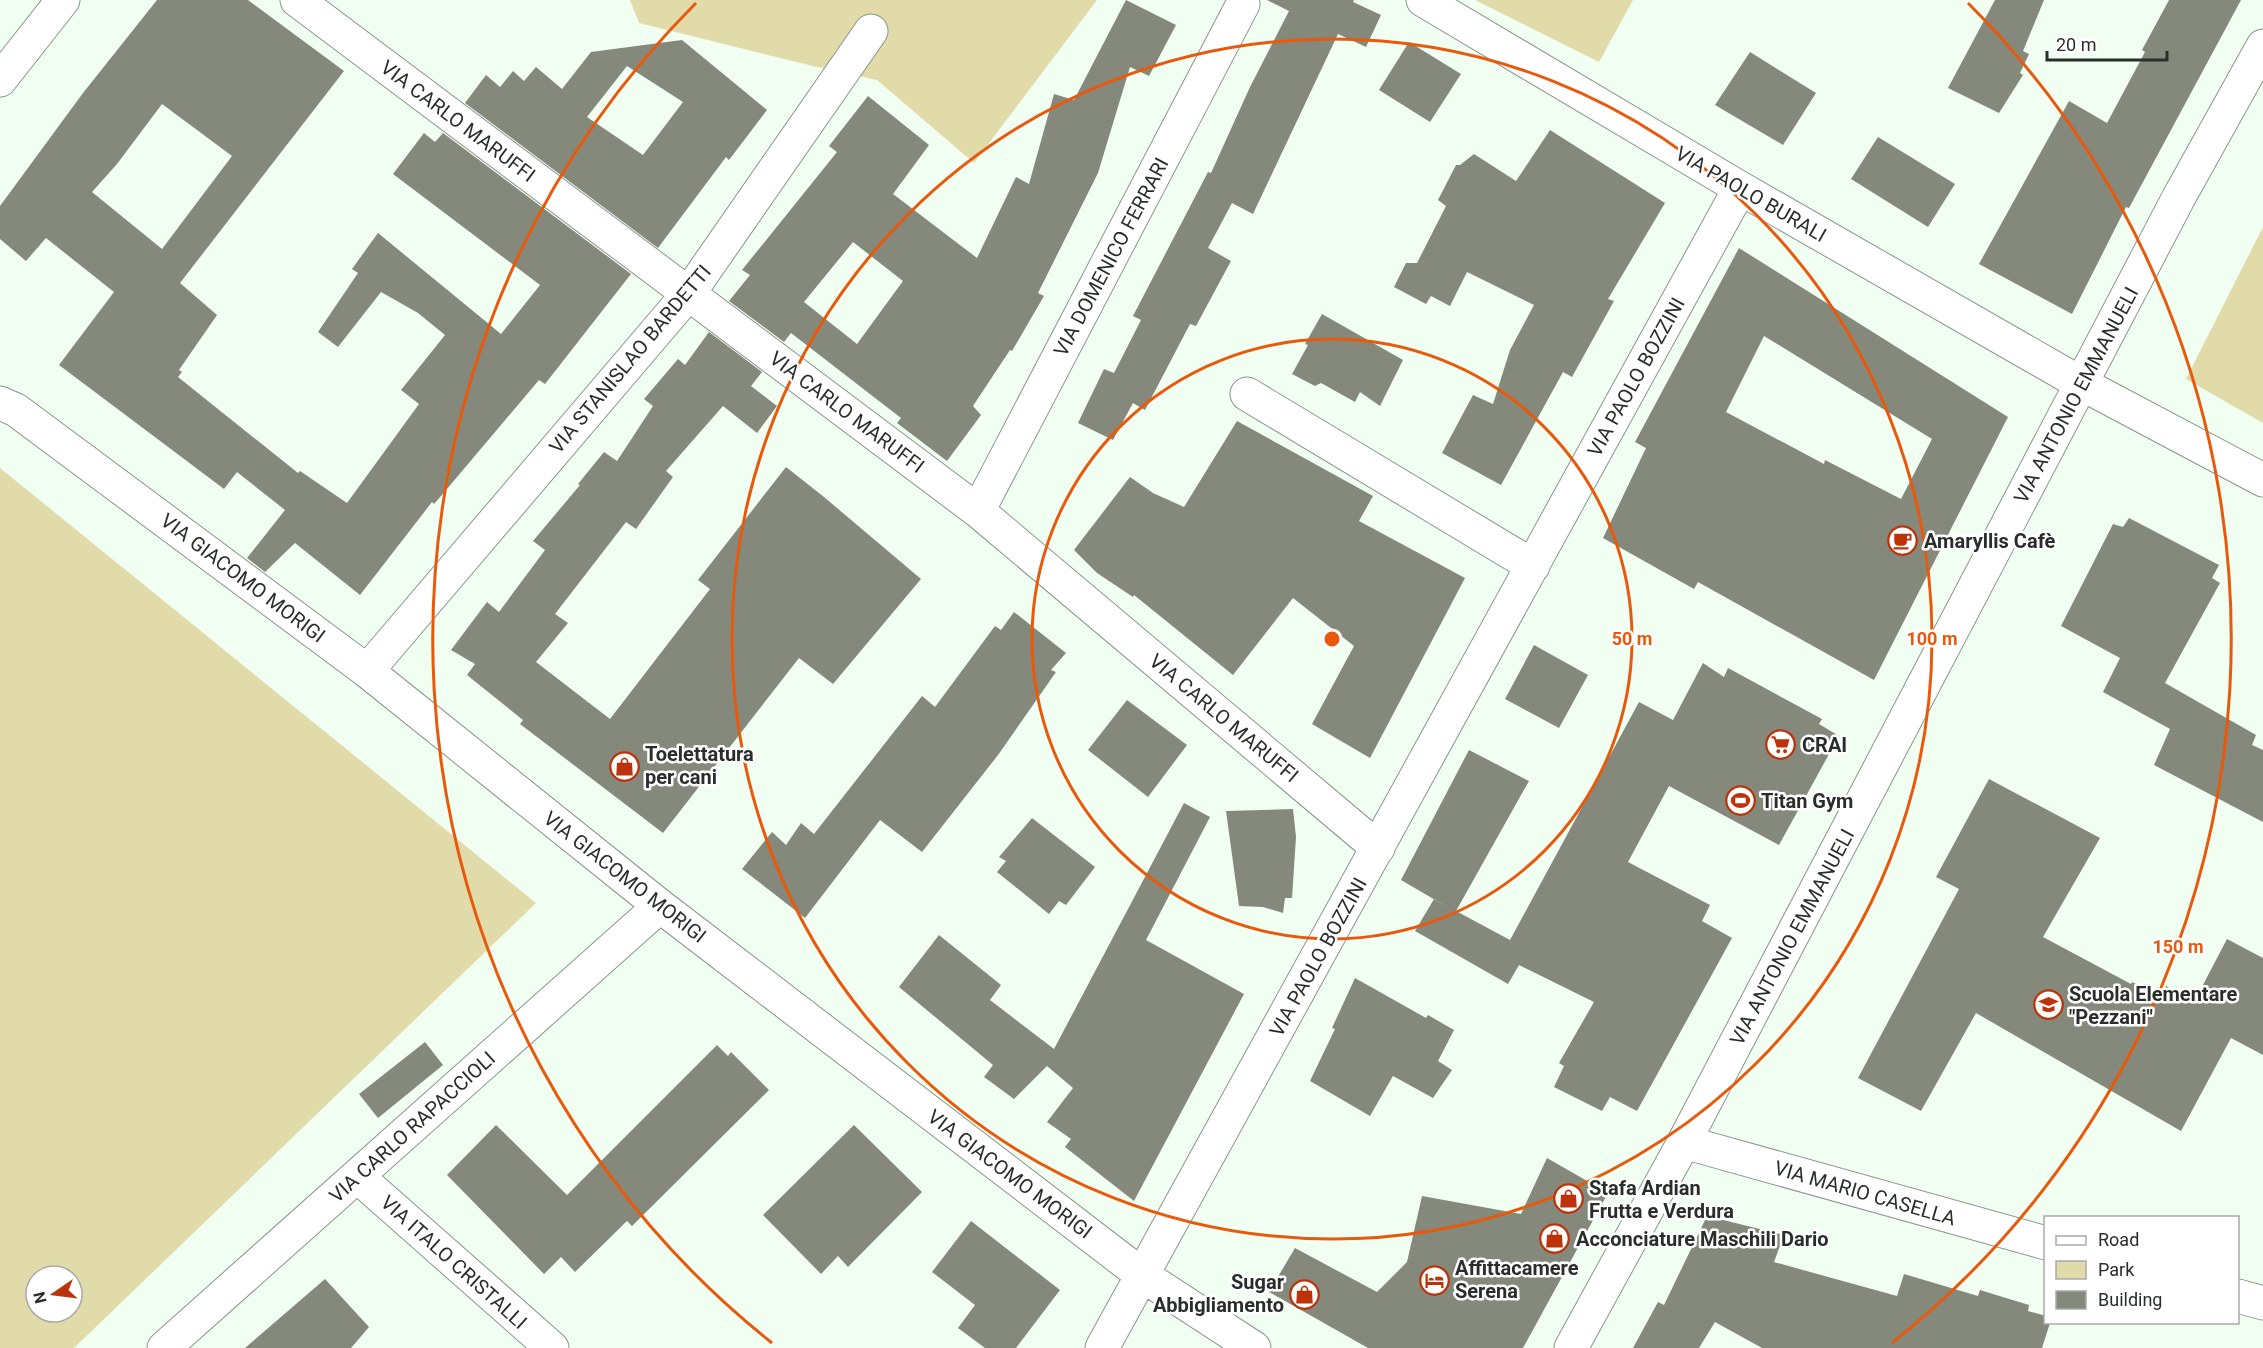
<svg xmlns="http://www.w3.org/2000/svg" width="2263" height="1348" font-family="Roboto,sans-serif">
<rect width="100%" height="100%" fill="#f1fef2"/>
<path fill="#e0dba9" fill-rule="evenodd" d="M630,0H1097L974,163L877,80L813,66L639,23Z
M1475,0H1633L1599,62Z
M2263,227V423L2186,379Z
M0,468L536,903L74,1348H0ZM36,1276H72V1312H36Z"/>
<path fill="#84897c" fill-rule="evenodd" d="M157,0H248L344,71L180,283L217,315L179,370L182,372L178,377L298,473L300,471L347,503L419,404L401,390L445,335L418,313L381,292L338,347L318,332L358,273L352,269L378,233L501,334L540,285L393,174L424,133L435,142L443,133L631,274L545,384L539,380L441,496L434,504L432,502L360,595L295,543L265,572L247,558L285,510L237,472L224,489L59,365L114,292L46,238L26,261L0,239V206L83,93ZM162,104L232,156L162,249L92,192L117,164Z
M1126,0L1176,25L1149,76L1130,67L1098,173L1038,293L1044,296L1012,351L1010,350L973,406L981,415L947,461L897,423L901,418L791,333L784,342L729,301L750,275L742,270L837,152L829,146L868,96L929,145L893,194L977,258L1016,177L1029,184L1054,94L1074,100ZM853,242L903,281L857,344L804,302Z
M1267,0H1354L1353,2L1381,15L1366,47L1338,34L1253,214L1232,203L1208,248L1231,261L1196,326L1190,324L1145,410L1133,403L1113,440L1078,423L1104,369L1114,373L1141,320L1133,316L1208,172L1211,173L1250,87L1289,11Z
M1995,0H2044L2023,51L2029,54L2020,73L2023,75L1999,113L1948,88Z
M2169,0H2241L2129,208L2126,207L2072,314L1979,264L2069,101L2107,123L2145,52L2142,50Z
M682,40L767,110L729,160L726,157L658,248L465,103L486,75L500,87L513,71L524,81L536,67L562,89L591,52ZM627,66L683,102L643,155L587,117Z
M1409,42L1461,74L1430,122L1379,90Z
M1750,52L1816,93L1783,145L1715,105Z
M1550,130L1665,203L1608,299L1614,301L1572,377L1563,372L1501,485L1442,453L1473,395L1493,404L1510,350L1534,305L1467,272L1450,306L1431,296L1426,304L1394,287L1406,263H1417L1446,206L1438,200L1456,165H1460L1474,154L1516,181Z
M1878,137L1955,184L1928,227L1851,179Z
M1739,248L2008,417L1874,680L1698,582L1694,589L1603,538L1646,448L1635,442ZM1764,336L1932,439L1901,499L1825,460L1824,464L1726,412Z
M1322,314L1403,360L1380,406L1360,392L1355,402L1321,383L1315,386L1292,374L1308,345L1305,344Z
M709,332L762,372L751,386L777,406L757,433L723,406L666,471L673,477L636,529L626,522L555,614L568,623L536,662L610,719L710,589L698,580L786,467L824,497L921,579L833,684L799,658L663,833L520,724L523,720L467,675L475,664L451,650L487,602L499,612L545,550L533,541L580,485L578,484L604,452L617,461L653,406L644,399L678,359L685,365Z
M1237,421L1373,496L1359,521L1465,578L1370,758L1312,724L1354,646L1293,598L1233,675L1134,595L1133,597L1097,573L1074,550L1130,477L1153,493L1184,507Z
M2129,518L2219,565L2212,578L2220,583L2165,683L2256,735L2252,745L2263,750V822L2154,765L2170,729L2103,692L2120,658L2061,626L2113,524L2123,527Z
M1014,612L1066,653L1051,670L1056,672L998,755L922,852L880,820L805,918L742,869L772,832L786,845L801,823L814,834L922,696L935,707L995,626L1001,630Z
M1534,645L1588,675L1559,728L1505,699Z
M1703,663L1724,677L1728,668L1822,719L1819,724L1839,736L1779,845L1669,786L1628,862L1710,905L1702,921L1732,938L1637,1111L1610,1097L1602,1111L1554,1087L1564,1066L1559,1063L1594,1002L1519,965L1508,984L1415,931L1434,899L1449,908L1401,880L1469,750L1529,781L1456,911L1510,940L1639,702L1673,720Z
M1127,700L1187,745L1148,797L1088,750Z
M1989,779L2100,838L2043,937L2131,984L2132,982L2162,996L2166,986L2194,1002L2227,939L2263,958V1055L2231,1038L2181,1131L1976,1013L1921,1111L1858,1078L1959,889L1936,877Z
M1184,803L1210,817L1146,940L1244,994L1134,1201L1065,1147L1071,1139L1047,1122L1073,1088L1047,1066L1014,1099L984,1077L993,1065L899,987L939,935L1001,985L990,1000L1054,1049Z
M1293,809L1296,837L1292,898H1285L1283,913L1263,907L1239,906L1226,811Z
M1032,818L1095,867L1066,905L1059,901L1049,914L997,872L1006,861L999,857Z
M1355,978L1426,1018L1428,1015L1454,1030L1438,1061L1452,1070L1433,1098L1393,1076L1370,1116L1310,1081L1335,1029L1332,1028Z
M425,1042L443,1065L378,1118L359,1094Z
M717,1045L728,1056L731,1052L769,1090L632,1226L627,1221L575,1272L561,1257L544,1274L447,1175L496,1125L567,1195Z
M854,1125L922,1192L848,1267L838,1256L821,1274L763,1215Z
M1547,1158L1608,1193L1523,1348H1368L1269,1292L1295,1248L1377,1292L1407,1262L1422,1196L1521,1214Z
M1707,1216L1784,1235L1774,1262L1897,1296L1904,1274L1978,1296L1980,1290L2029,1305L2028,1311L2046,1316V1323H2050L2042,1348H1762L1715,1322L1699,1348H1633L1658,1302L1664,1305Z
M971,1221L1060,1290L1016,1348H985L958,1328L975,1305L932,1272Z
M325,1279L369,1327L351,1348H245Z"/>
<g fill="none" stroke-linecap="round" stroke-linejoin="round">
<defs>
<path id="street" d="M297,0L978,511L1378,848
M1423,0L1740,188L2082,384L2263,480
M0,80L63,0
M1247,394L1533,566
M0,403L16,410L367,671L660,906L1142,1275L1254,1348
M978,511L1243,4
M367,671L689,293L871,31
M1684,1142L2046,1243
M357,1176L552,1348
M2238,1296L2263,1303
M164,1348L660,906
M1102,1348L1740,188
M1571,1348L1684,1142L2179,197L2263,46"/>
</defs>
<use href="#street" stroke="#8a968b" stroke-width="35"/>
<use href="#street" stroke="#fff" stroke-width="33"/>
</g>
<g fill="none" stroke="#e8590c" stroke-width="3">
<circle cx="1332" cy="639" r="300"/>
<circle cx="1332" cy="639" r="600"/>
<path d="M772 1343A900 900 0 0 1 696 3M1968 3A900 900 0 0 1 1892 1343"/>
</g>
<defs>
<symbol id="cafe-ring" viewBox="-11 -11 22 22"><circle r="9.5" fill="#fff" stroke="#bd3309" stroke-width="1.5"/><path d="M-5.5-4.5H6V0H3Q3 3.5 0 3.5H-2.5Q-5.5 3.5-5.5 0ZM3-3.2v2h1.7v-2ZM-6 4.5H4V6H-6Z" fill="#bd3309"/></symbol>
<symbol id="supermarket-ring" viewBox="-11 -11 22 22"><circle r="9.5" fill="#fff" stroke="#bd3309" stroke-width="1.5"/><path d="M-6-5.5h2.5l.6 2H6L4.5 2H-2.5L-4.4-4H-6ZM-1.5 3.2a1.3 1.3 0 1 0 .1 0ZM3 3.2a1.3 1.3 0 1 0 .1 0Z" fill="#bd3309"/></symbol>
<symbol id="shop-ring" viewBox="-11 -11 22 22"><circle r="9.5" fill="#fff" stroke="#bd3309" stroke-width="1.5"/><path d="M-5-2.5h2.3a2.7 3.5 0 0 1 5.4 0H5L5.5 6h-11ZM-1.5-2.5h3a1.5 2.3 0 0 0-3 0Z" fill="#bd3309"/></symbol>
<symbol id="stadium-ring" viewBox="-11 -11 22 22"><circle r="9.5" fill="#fff" stroke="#bd3309" stroke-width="1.5"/><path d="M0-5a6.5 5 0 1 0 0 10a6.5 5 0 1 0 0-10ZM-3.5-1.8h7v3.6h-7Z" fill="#bd3309"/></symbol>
<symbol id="school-ring" viewBox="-11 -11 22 22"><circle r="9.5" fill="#fff" stroke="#bd3309" stroke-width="1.5"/><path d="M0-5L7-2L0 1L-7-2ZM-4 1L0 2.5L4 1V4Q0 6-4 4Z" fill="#bd3309"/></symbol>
<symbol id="hotel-ring" viewBox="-11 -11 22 22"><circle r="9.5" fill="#fff" stroke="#bd3309" stroke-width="1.5"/><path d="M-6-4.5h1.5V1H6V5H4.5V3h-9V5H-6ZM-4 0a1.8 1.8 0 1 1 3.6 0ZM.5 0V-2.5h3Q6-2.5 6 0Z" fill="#bd3309"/></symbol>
</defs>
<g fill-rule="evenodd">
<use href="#cafe-ring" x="1886" y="524" width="33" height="33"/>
<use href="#supermarket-ring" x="1764" y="728" width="33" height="33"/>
<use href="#shop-ring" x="608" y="750" width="33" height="33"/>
<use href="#stadium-ring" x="1724" y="784" width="33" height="33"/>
<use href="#school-ring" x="2032" y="988" width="33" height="33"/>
<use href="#shop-ring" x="1552" y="1182" width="33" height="33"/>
<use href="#shop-ring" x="1538" y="1222" width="33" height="33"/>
<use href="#hotel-ring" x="1418" y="1264" width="33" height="33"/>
<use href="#shop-ring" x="1288" y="1278" width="33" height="33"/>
</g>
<g text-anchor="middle" stroke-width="5" stroke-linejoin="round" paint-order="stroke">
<g font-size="20" fill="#292e2a" stroke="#fff">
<text transform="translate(458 121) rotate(37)" y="7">VIA CARLO MARUFFI</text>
<text transform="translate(1751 194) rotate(30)" y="7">VIA PAOLO BURALI</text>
<text transform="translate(1111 257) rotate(-62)" y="7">VIA DOMENICO FERRARI</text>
<text transform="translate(630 359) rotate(-50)" y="7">VIA STANISLAO BARDETTI</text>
<text transform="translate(1636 377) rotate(-61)" y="7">VIA PAOLO BOZZINI</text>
<text transform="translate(2076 395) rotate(-62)" y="7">VIA ANTONIO EMMANUELI</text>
<text transform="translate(847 412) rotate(37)" y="7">VIA CARLO MARUFFI</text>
<text transform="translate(243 578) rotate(37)" y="7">VIA GIACOMO MORIGI</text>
<text transform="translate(1224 718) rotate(40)" y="7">VIA CARLO MARUFFI</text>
<text transform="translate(625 877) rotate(38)" y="7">VIA GIACOMO MORIGI</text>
<text transform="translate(1792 937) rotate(-62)" y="7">VIA ANTONIO EMMANUELI</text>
<text transform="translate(1318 957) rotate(-61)" y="7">VIA PAOLO BOZZINI</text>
<text transform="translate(412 1127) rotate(-42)" y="7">VIA CARLO RAPACCIOLI</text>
<text transform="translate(1010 1174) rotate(37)" y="7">VIA GIACOMO MORIGI</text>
<text transform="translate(1865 1193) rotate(16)" y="7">VIA MARIO CASELLA</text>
<text transform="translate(454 1262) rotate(42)" y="7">VIA ITALO CRISTALLI</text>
</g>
<g font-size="20" font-weight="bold" fill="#292e2a" stroke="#fff" text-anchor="start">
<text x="1924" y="548">Amaryllis Cafè</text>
<text x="1802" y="752">CRAI</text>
<text x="645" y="761">Toelettatura<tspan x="645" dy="23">per cani</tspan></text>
<text x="1761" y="808">Titan Gym</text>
<text x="2069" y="1001">Scuola Elementare<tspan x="2069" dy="23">"Pezzani"</tspan></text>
<text x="1589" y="1195">Stafa Ardian<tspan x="1589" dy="23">Frutta e Verdura</tspan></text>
<text x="1576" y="1246">Acconciature Maschili Dario</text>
<text x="1455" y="1275">Affittacamere<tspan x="1455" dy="23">Serena</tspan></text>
<text x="1284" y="1289" text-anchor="end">Sugar<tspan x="1284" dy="23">Abbigliamento</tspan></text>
</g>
</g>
<circle cx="1332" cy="639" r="9" fill="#e8590c" stroke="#fff" stroke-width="3"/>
<g font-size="18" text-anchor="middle" font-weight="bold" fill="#e8590c" stroke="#fff" stroke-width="5" stroke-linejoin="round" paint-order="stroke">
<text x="1632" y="645">50 m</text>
<text x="1932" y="645">100 m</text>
<text x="2178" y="953">150 m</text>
</g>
<rect x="2044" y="1216" width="195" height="108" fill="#ffffff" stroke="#a9abaa" stroke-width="1.5"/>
<rect x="2056" y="1236" width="30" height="9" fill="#ffffff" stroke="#a9abaa" stroke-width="1.5"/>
<text x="2098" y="1246" font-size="18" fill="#292e2a">Road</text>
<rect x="2056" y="1261" width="30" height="18" fill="#e0dba9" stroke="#a9abaa" stroke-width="1.5"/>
<text x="2098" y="1276" font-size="18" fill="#292e2a">Park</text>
<rect x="2056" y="1291" width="30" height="18" fill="#84897c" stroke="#a9abaa" stroke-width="1.5"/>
<text x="2098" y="1306" font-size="18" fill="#292e2a">Building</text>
<g transform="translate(54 1294) rotate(256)"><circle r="28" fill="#ffffff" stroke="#a9abaa" stroke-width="1.5"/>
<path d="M0-4.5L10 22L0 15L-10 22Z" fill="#bd3309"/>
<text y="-9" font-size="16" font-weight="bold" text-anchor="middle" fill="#292e2a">N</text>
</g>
<path d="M2047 51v9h120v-9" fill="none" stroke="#292e2a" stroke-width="3"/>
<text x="2056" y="51" font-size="18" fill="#292e2a" stroke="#ffffff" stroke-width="4.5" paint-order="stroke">20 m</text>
</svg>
